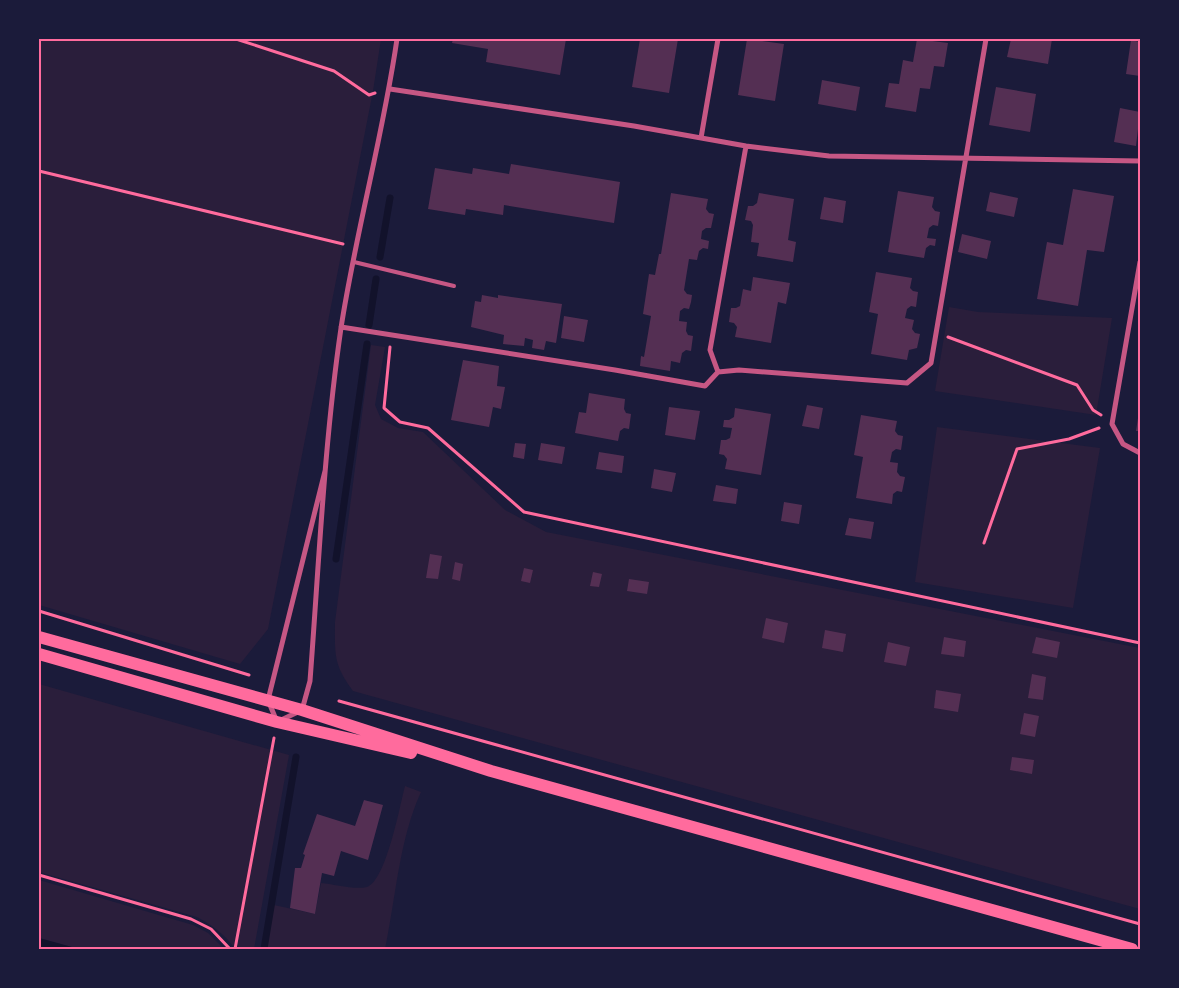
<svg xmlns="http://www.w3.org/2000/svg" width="1179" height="988" font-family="'Varela Round',sans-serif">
<rect width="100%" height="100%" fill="#1b1b3a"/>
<path fill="#2a1e3b" d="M39,39H381L373,91L268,629L240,664L39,605Z
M949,307L978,312L1112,318L1096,415L935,391Z
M371,345L385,347L375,405L381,419L398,428L423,432L505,510L546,532L1140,648V909L353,691C333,664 335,654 335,622Z
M937,427L1100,448L1073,608L915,582Z
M39,684L289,755L254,949H235C225,934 212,925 197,917L39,872Z
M405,786L421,792C399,840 396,897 385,949H266L274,905L315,914L321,883C334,884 354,890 367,887C386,881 400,805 405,786Z
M39,880L193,925L208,933L224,949H79L39,938Z"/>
<path fill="#12122b" d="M39,938L79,949H39Z"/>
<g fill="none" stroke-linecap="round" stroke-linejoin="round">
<path stroke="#12122b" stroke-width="7" d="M380,257L390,198
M369,325L376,279
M336,559L367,344
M264,949L296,757"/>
</g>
<path fill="#542f53" d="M453,39H566L560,75L486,62L488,49L452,43Z
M640,39H678L669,93L632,87Z
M747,39L784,44L775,101L738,95Z
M917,39L948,43L944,67L934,66L930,89L920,88L916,112L885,107L889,83L899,84L903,60L913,62Z
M1011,39H1052L1048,64L1007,57Z
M1131,40L1140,42V76L1126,74Z
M822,80L860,87L856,111L818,104Z
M996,87L1036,94L1030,132L989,125Z
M1120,108L1140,112L1136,146L1114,142Z
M511,164L620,182L614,223L504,205L503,215L466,209L465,215L428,209L435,168L472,174L473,168L509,174Z
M1073,189L1114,196L1104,252L1087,250L1078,306L1037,299L1047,242L1063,245Z
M898,191L934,197L932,207L935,211L940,212L938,226L933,225L929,228L927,238L936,239L935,246L930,245L926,248L924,258L888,252Z
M990,192L1018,198L1014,217L986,211Z
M671,193L708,199L706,209L709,213L714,214L711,228H706L702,231L701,239L709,241L708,249L703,248L699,251L697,260L689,259L684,290L687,294L692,295L691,302L689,309L684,308L680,311L679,321L687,322L686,331L688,335L693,336L691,351L686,350L682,353L680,363L671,361L670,371L640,366L641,356L644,357L651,316L643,314L649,274L655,275L659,254H661Z
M759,193L794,199L788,240L796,242L793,262L757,256L759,243L751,242L753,225L751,221L745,220L748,206H753L757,203Z
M824,197L846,201L843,223L820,219Z
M962,234L991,241L987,259L958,252Z
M876,272L912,278L910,288L913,291L918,292L916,307L911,306L907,309L905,318L914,320L912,329L915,333L920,334L917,348L909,350L907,360L871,354L878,314L869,312Z
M753,277L790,283L786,304L778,302L771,343L735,337L737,327L734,323L729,322L731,308H736L740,306L743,289L751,291Z
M482,295L498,298V295L562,304L556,343L546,341L544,350L532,348L533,340L525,338L524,346L503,344L504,335L471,327L475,301L481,302Z
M564,316L588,320L584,342L561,338Z
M463,360L499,366L497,386L505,387L501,409L493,407L489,427L451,420Z
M589,393L625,399L624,409L626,413L631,414L629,429L624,428L620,431L618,441L575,433L579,412L586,413Z
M807,405L823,408L819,429L802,426Z
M669,407L700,411L695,440L665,435Z
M735,408L771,414L761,475L725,469L727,459L724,455L719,454L721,440H726L730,438L732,428L723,427L724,420H729L734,417Z
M861,415L897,421L895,431L898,435L903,436L901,450L896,449L892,452L890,462L898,463L897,472L900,476L905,477L902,492L897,491L893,494L892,504L856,498L863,457L854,455Z
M1138,418L1140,419V431H1136Z
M515,443L526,444L524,459L513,457Z
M541,443L565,447L562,464L538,460Z
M599,452L624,456L622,473L596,469Z
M654,469L676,473L672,492L651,488Z
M716,485L738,489L736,504L713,501Z
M784,502L802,505L799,524L781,521Z
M849,518L874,522L871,539L845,535Z
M430,554L442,556L438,579L426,578Z
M455,562L463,564L460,581L452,579Z
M524,568L533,570L530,583L521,581Z
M593,572L602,574L599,587L590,586Z
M629,579L649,582L647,594L627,591Z
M766,618L788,623L784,643L762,638Z
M825,630L846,634L843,652L822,648Z
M944,637L966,641L964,657L941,654Z
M1036,637L1060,642L1057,658L1032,653Z
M888,642L910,647L906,666L884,662Z
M1032,674L1046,677L1043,700L1028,698Z
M936,690L961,694L958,712L934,708Z
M1024,713L1039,716L1035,737L1020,734Z
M1012,757L1034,760L1032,774L1010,770Z
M364,800L383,805L368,860L341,851L334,876L322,873L315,914L290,908L295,868H301L305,855L303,854L317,814L355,826Z"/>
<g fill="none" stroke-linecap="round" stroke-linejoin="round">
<path stroke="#ff6b9d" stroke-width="3" d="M236,39L334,71L369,95L375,93
M39,171L343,244
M948,337L1077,385L1093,410L1101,415
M390,347L384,408L400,422L428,428L524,512L1140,643
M984,543L1017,449L1069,439L1099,428
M39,611L249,675
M339,701L1140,924
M39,875L191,919L211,929L230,949
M235,949L274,738"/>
<path stroke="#c65784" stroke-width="4" d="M354,262L454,286"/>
<path stroke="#c65784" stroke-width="5" d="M390,89L634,126L746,146L829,156L1140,161
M701,138L718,39
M1140,262L1112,424L1123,444L1140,453
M341,327L615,370L705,386L718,372L739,370L907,383L931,363L986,39
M718,372L710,350L746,146
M325,471L268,700L277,722L302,710L310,681C319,563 324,445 341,328C356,231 383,136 397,39"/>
<path stroke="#ff6b9d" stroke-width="12" d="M39,637L302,710L491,771L1132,949
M39,654L277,722L411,753"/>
</g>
<rect width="1179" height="988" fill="none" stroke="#1b1b3a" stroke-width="80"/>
<rect x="40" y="40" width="1099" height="908" fill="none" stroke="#ff6b9d" stroke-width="2"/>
</svg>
